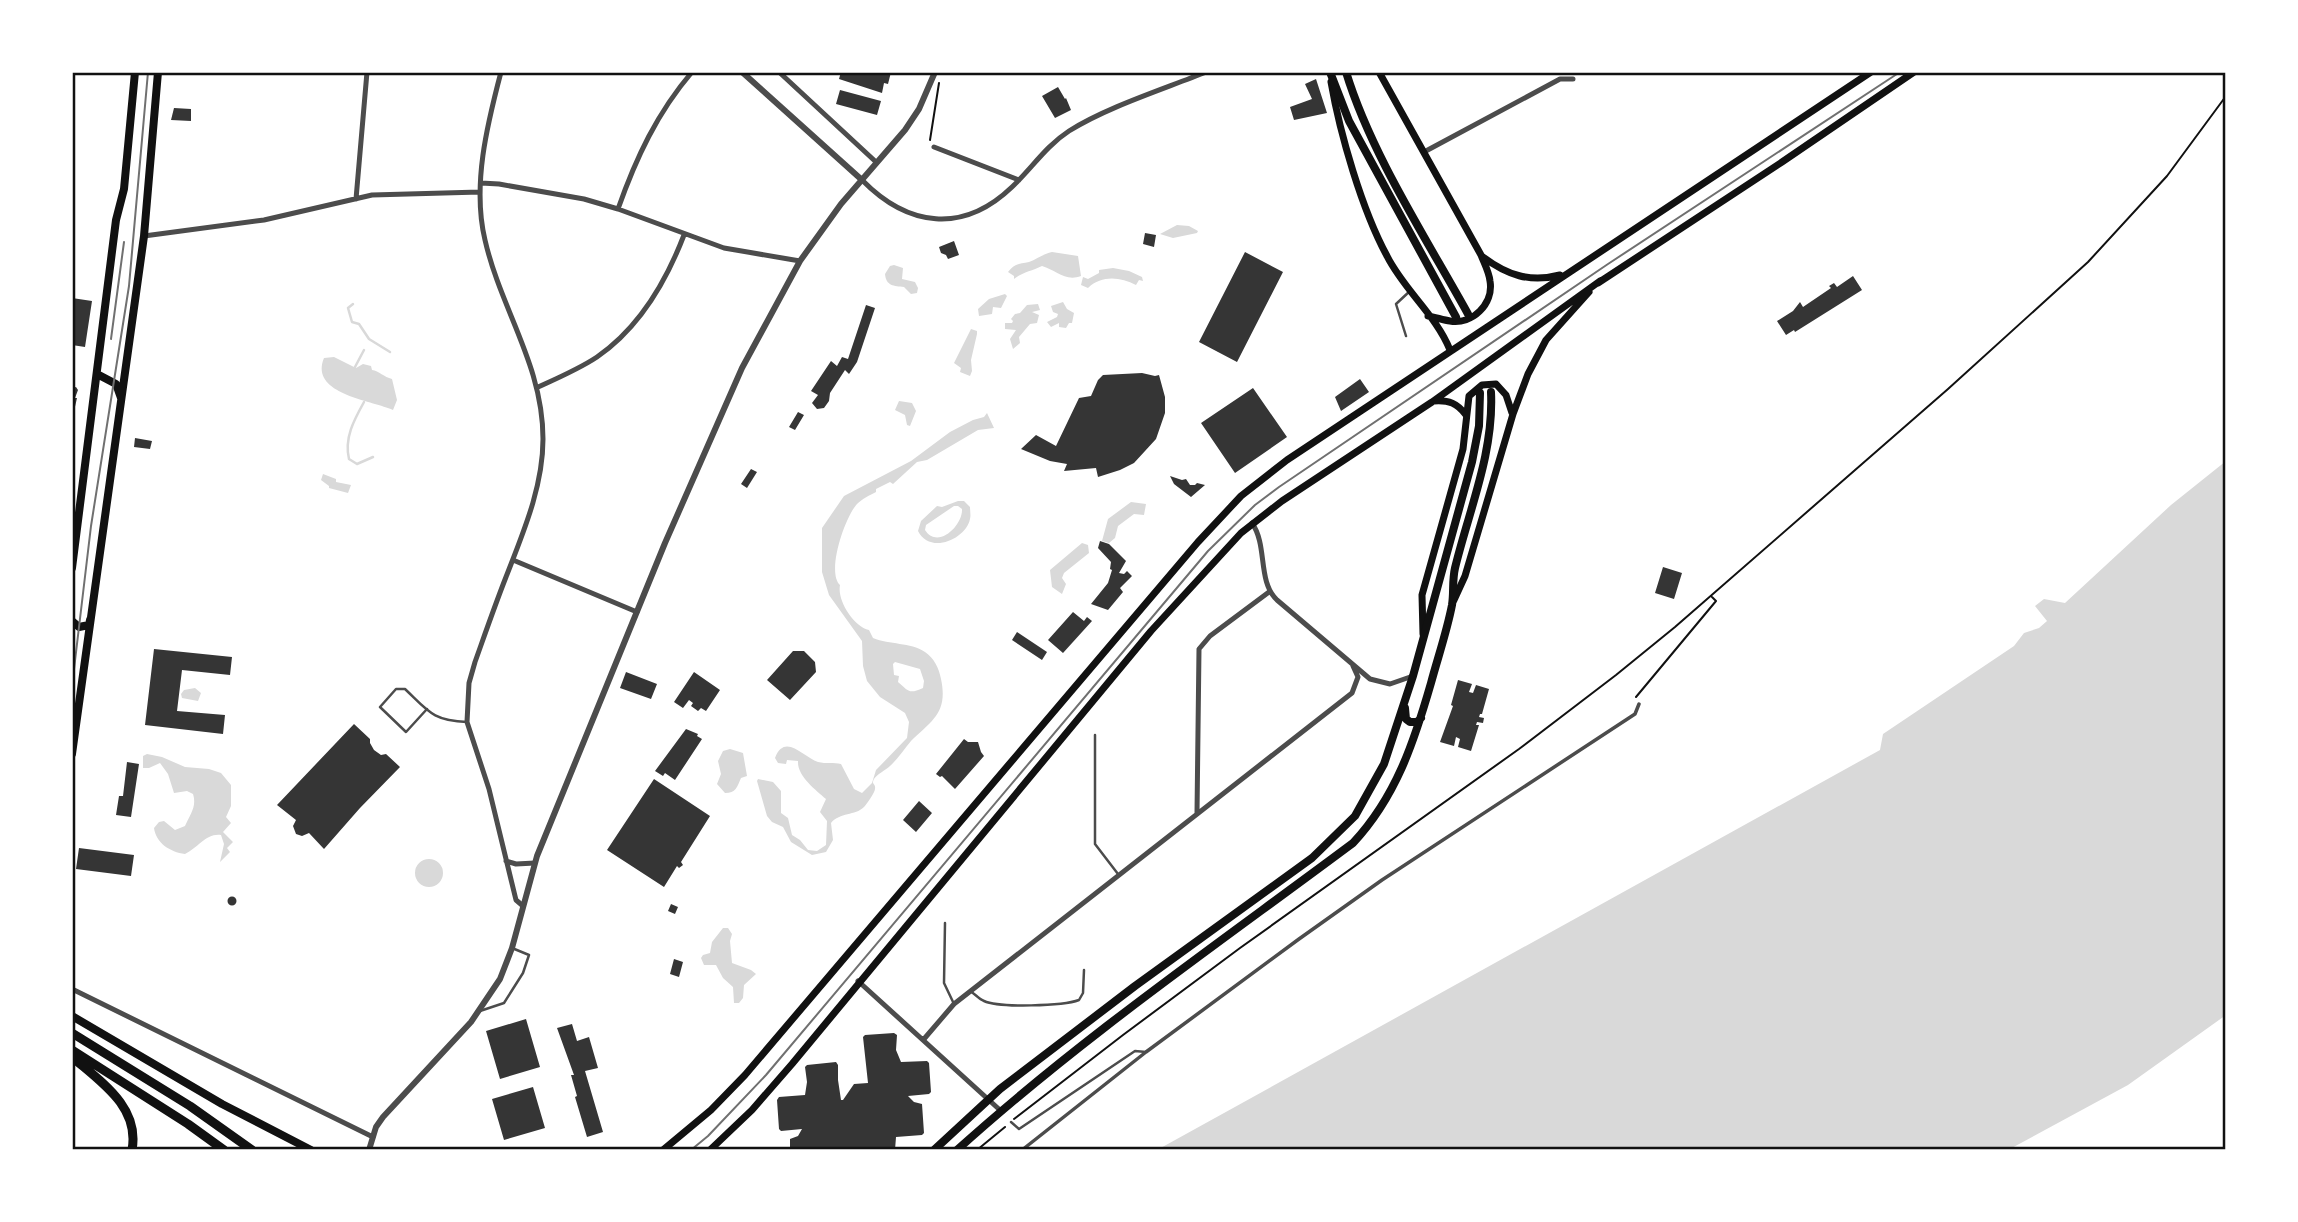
<svg xmlns="http://www.w3.org/2000/svg" width="2298" height="1222" font-family="'Nunito Sans',sans-serif">
<rect width="100%" height="100%" fill="#fff"/>
<path fill="#d9d9d9" fill-rule="evenodd" d="M1177,225L1189,226L1198,231L1197,233L1173,238L1160,234Z
M1052,252L1078,256L1081,276C1065,282 1056,270 1042,266C1032,271 1023,272 1014,279V276L1008,272C1015,263 1020,264 1029,262C1037,259 1043,254 1052,252Z
M894,265L903,268L902,279L915,282L918,288L917,293L911,294L904,287C894,286 886,286 885,274L890,266Z
M1113,268L1129,271L1142,277L1143,281L1139,280L1136,285C1120,277 1102,275 1088,288L1081,285L1083,277L1088,279L1099,273V270Z
M1005,294L1007,296L1001,308L993,307L992,314L979,316L978,309L989,299Z
M1063,302L1067,309L1074,313L1072,323H1069L1066,328L1059,327V323L1051,327L1047,322L1057,317L1058,314L1053,312L1051,306Z
M1038,304L1040,310L1032,312L1039,315L1037,323L1030,324L1019,337L1020,343L1013,349L1010,339L1016,330L1005,329V323H1012L1013,321L1011,319L1015,314L1020,313L1027,305Z
M971,329L977,331V334L971,360L972,371L970,376L960,372L961,368L954,363Z
M334,357L356,368L363,364L371,366L372,370C379,371 384,377 392,379L397,400L393,410C370,400 309,394 324,358Z
M899,401L912,403L916,411L910,426L907,425L905,415L895,410Z
M987,413L994,428L978,430L927,460L917,462L893,484L890,482L876,489V492C870,495 862,499 857,504C845,517 826,572 840,585C837,600 853,626 869,630L873,638C890,645 910,642 925,652C934,658 939,668 941,679C948,712 933,720 911,741C904,749 898,759 890,766C886,770 877,774 874,779C871,785 876,783 875,789C875,792 867,804 864,807C855,816 840,812 831,823L833,840L826,852L812,855L791,842L783,827L772,822L767,816L757,781L758,779L773,782L781,791V813L788,818L792,835L800,840L808,850L817,851L826,845L827,821L820,812L826,799C816,790 797,776 798,761L787,760L786,764L778,763L775,758C785,732 804,758 818,762C826,764 834,762 841,764L854,789L862,793L872,783L876,770L907,738L909,722L905,713L880,697L867,681L863,666L862,641L829,595L822,572V528L844,496L911,461L950,432L973,420L984,417ZM895,662L920,669L924,681L923,688C908,695 908,690 898,682L899,676L894,675L893,664Z
M2226,461V1015L2128,1085L2008,1150H1157L1880,750L1883,734L2014,646L2024,633L2039,628L2047,621L2035,606L2044,599L2065,603L2171,505Z
M323,474L336,479V482L351,485L348,493L329,488V486L321,480Z
M958,501H964L970,507C970,511 971,515 970,519C966,539 930,555 918,531L921,521L937,506L942,507ZM954,506H958L962,509C963,525 938,550 925,530L926,525Z
M1131,502L1146,504L1144,515L1134,514L1118,526L1115,538L1109,543L1102,541L1108,519Z
M1082,543L1088,545L1089,553L1064,573L1062,578L1066,584L1062,594L1052,587L1050,570Z
M195,688L201,693L198,701L182,698L181,694L184,690Z
M730,749L743,753L747,776L741,778C737,787 736,793 725,793L717,784L721,774L718,761L723,751Z
M147,754L162,757L185,767L209,769L221,773L231,785V806L226,817L231,823L223,832L233,842L227,848L230,852L220,862L224,844L221,835C206,833 198,848 185,854C170,852 156,843 154,828L159,822L164,821L175,830L185,826C190,814 197,807 193,794L187,791L174,793L168,774L160,763L149,768H143V756Z
M415 873a14 14 0 1 1 28 0a14 14 0 1 1-28 0Z
M723,928H728L732,934L730,941L732,963L751,970L756,974L744,985L743,998L739,1003H734L733,987L723,978L716,965H704L701,958L703,955L710,953L712,942Z"/>
<g fill="none" stroke-linecap="round" stroke-linejoin="round">
<path stroke="#d9d9d9" stroke-width="2.5" d="M353,304L348,308L352,322L359,324L369,339L390,352
M355,367L364,350
M364,402C354,420 344,438 349,459L357,464L373,457"/>
</g>
<path fill="#353535" d="M841,72H891L888,84L884,83L882,93L839,79Z
M1316,79L1327,113L1294,120L1290,107L1312,99L1305,84Z
M1058,87L1065,99L1066,98L1071,110L1055,118L1042,96Z
M840,90L881,101L877,115L836,104Z
M174,108L191,109V121L171,120Z
M1145,233L1156,235L1154,247L1143,244Z
M954,241L959,255L948,259L946,255L941,253L939,247Z
M1245,252L1283,272L1237,362L1199,342Z
M1853,276L1862,290L1795,332L1794,330L1786,335L1777,321L1793,311L1800,302L1803,307L1831,288L1829,286L1834,283L1837,287Z
M72,298L92,301L85,347L72,345Z
M866,305L875,308L857,362L849,374L845,370L830,393L829,401L824,408L817,409L812,403L818,395L811,391L831,361L837,366L842,357L848,359Z
M1142,373L1155,376L1159,375L1165,397V413L1156,439L1134,463L1120,470L1098,477L1096,468L1064,471L1067,464L1050,461L1021,449L1036,435L1056,446L1079,398L1091,396L1098,380L1103,375Z
M1360,379L1369,392L1341,411L1335,397Z
M76,387L78,390L75,398H77L72,420V388Z
M1253,388L1287,437L1235,473L1201,423Z
M798,412L804,415L795,430L789,427Z
M135,438L152,441L150,449L134,447Z
M751,469L757,472L747,488L741,484Z
M1170,476L1182,480L1186,479L1190,485H1195L1197,483L1205,485L1191,497L1174,484Z
M1100,541L1109,544L1126,561L1119,573L1124,574L1127,571L1132,576L1120,588L1123,592L1108,610L1091,604L1108,583L1112,570L1110,569L1111,562L1098,548Z
M1663,567L1682,573L1674,599L1655,593Z
M1073,612L1084,621L1087,617L1092,621L1063,653L1048,640Z
M1017,632L1047,652L1042,660L1012,640Z
M154,649L232,657L230,675L182,670L177,711L225,715L223,734L145,725Z
M793,651H804L815,662L816,672L790,700L767,680Z
M626,672L657,684L651,699L620,688Z
M694,672L720,690L706,711L701,708L698,711L691,706L693,703L689,700L683,708L674,702Z
M1458,680L1472,684L1469,692L1473,693L1476,685L1489,689L1482,714H1480L1479,717L1484,718L1483,723L1477,722L1476,725H1479L1471,751L1458,747L1460,739L1456,737L1454,746L1440,742L1453,706L1451,705Z
M354,724L370,739V743L374,750L381,755L386,754L400,767L360,808L324,849L309,833L302,836L296,834L293,826L296,820L277,805Z
M686,729L698,734L697,736L702,739L675,780L665,773L663,776L655,771Z
M964,739L968,742H978L981,752L984,756L955,789L942,776L940,777L936,774Z
M127,762L139,764L131,817L116,815L119,796H123Z
M654,779L710,816L681,862L683,865L679,868L677,866L664,887L607,850Z
M919,801L932,813L916,832L903,820Z
M79,848L134,855L131,876L76,869Z
M227.5 901a4.5 4.5 0 1 1 9 0a4.5 4.5 0 1 1-9 0Z
M671,904L678,907L675,914L668,911Z
M674,959L683,962L679,977L670,974Z
M526,1019L540,1067L500,1079L486,1031Z
M572,1024L577,1041L589,1037L598,1068L585,1071L603,1132L587,1137L575,1097L577,1096L571,1075H574L557,1028Z
M894,1033L897,1035L896,1050L901,1062L927,1061L929,1063L931,1092L929,1094L908,1096L914,1102L922,1104L924,1133L922,1135L896,1137L895,1150H795L790,1148V1139L798,1136L802,1129L781,1131L779,1129L777,1100L779,1097L805,1095L807,1082L805,1067L807,1065L836,1062L838,1065V1080L841,1100H843L854,1084L868,1083L863,1037L865,1035Z
M533,1087L545,1128L504,1140L492,1099Z"/>
<g fill="none" stroke-linecap="round" stroke-linejoin="round">
<path stroke="#111" stroke-width="2" d="M930,140L939,83
M1636,697L1716,601L1712,597
M1014,1119L1123,1035L1240,948L1519,749L1616,675L1675,627L1948,389L2088,262L2167,176L2226,96
M977,1150L1005,1127"/>
<path stroke="#4c4c4c" stroke-width="2.5" d="M1406,336L1396,304L1410,291
M427,709L406,732L380,707L396,689H405C428,711 433,721 467,722
M1095,735V844L1118,874
M945,923L944,983L954,1004
M970,991C975,994 979,999 984,1001C999,1008 1063,1006 1079,1000L1083,993L1084,970
M480,1011L504,1003L523,973L529,955L512,948
M1011,1122L1019,1129L1135,1051L1146,1052"/>
<path stroke="#4c4c4c" stroke-width="3.5" d="M1022,1150L1146,1052L1299,939L1382,880L1635,714L1639,704"/>
<path stroke="#4c4c4c" stroke-width="5" d="M501,72C487,125 472,186 485,240C501,310 543,365 543,439C543,487 523,533 506,577C495,605 485,634 475,662L469,683L467,722L489,789L516,900L523,906
M779,72L876,162
M934,147L1019,180
M1424,152L1560,79H1573
M862,180C908,227 963,234 1012,187C1032,168 1046,146 1069,131C1107,107 1164,89 1206,72
M481,183L499,184L584,199L618,209L724,248L800,261
M356,199L367,72
M618,209C636,158 657,113 692,72
M144,236L264,220L372,195L480,192
M538,387C558,378 579,369 597,357C639,328 666,282 684,235
M1252,523C1268,546 1257,581 1277,600L1370,679L1390,684L1413,676
M513,560L637,612
M1197,813L1199,649L1210,636L1269,592
M506,861L516,864L535,863
M858,981L1001,1111
M72,989L373,1137
M924,1039L954,1004L1352,693L1358,677L1353,666"/>
<path stroke="#4c4c4c" stroke-width="6" d="M742,72L862,180
M369,1150L376,1127L383,1117L471,1022L500,979L512,948L537,856L665,543L742,368L800,261L841,204L905,130L919,109L935,72"/>
<path stroke="#111" stroke-width="7" d="M1379,72L1481,255C1484,263 1489,272 1490,281C1494,304 1472,325 1450,321C1443,320 1435,317 1428,316
M1331,82C1340,134 1362,210 1387,256C1404,290 1436,315 1450,350
M1483,257C1507,275 1530,283 1560,275
M1598,283L1782,162L1914,72
M1434,401C1449,400 1457,403 1466,415
M1454,600L1465,576L1513,414L1528,374L1546,340L1589,292
M1423,634L1422,595L1463,449L1469,396L1482,385L1496,384L1506,395L1512,413
M663,1150L711,1110L745,1075L1198,542L1241,496L1287,460L1871,72
M710,1150L752,1110L792,1064L1151,631L1241,533L1282,501L1432,402L1600,281"/>
<path stroke="#111" stroke-width="8" d="M1330,72L1349,121L1456,317
M1346,72C1371,154 1426,238 1468,314
M97,374L116,384L121,398
M72,568L116,220L124,189L135,72
M72,621L79,627L89,625L90,620
M1405,708L1406,719L1410,722H1417L1421,718
M72,754L144,236L158,72
M72,1016L222,1104L311,1150
M934,1150L1000,1089L1135,986L1312,858L1355,816L1384,764L1413,676L1472,462L1479,426L1480,393
M957,1150C1081,1038 1219,943 1353,843C1396,797 1414,742 1431,683C1438,657 1447,631 1452,605C1454,593 1452,581 1455,568C1469,510 1494,453 1491,392"/>
<path stroke="#111" stroke-width="9" d="M72,1033L190,1106L252,1150
M72,1050L188,1124L224,1150
M72,1057C101,1082 140,1107 132,1150"/>
<path stroke="#707070" stroke-width="2" d="M111,339L124,242
M72,686L91,526L129,286L148,72
M691,1150L708,1136L766,1075L1208,551L1255,505L1279,487L1608,264L1900,72"/>
</g>
<rect width="2298" height="1222" fill="none" stroke="#ffffff" stroke-width="147"/>
<rect x="74" y="74" width="2150" height="1074" fill="none" stroke="#111" stroke-width="2.5"/>
</svg>
